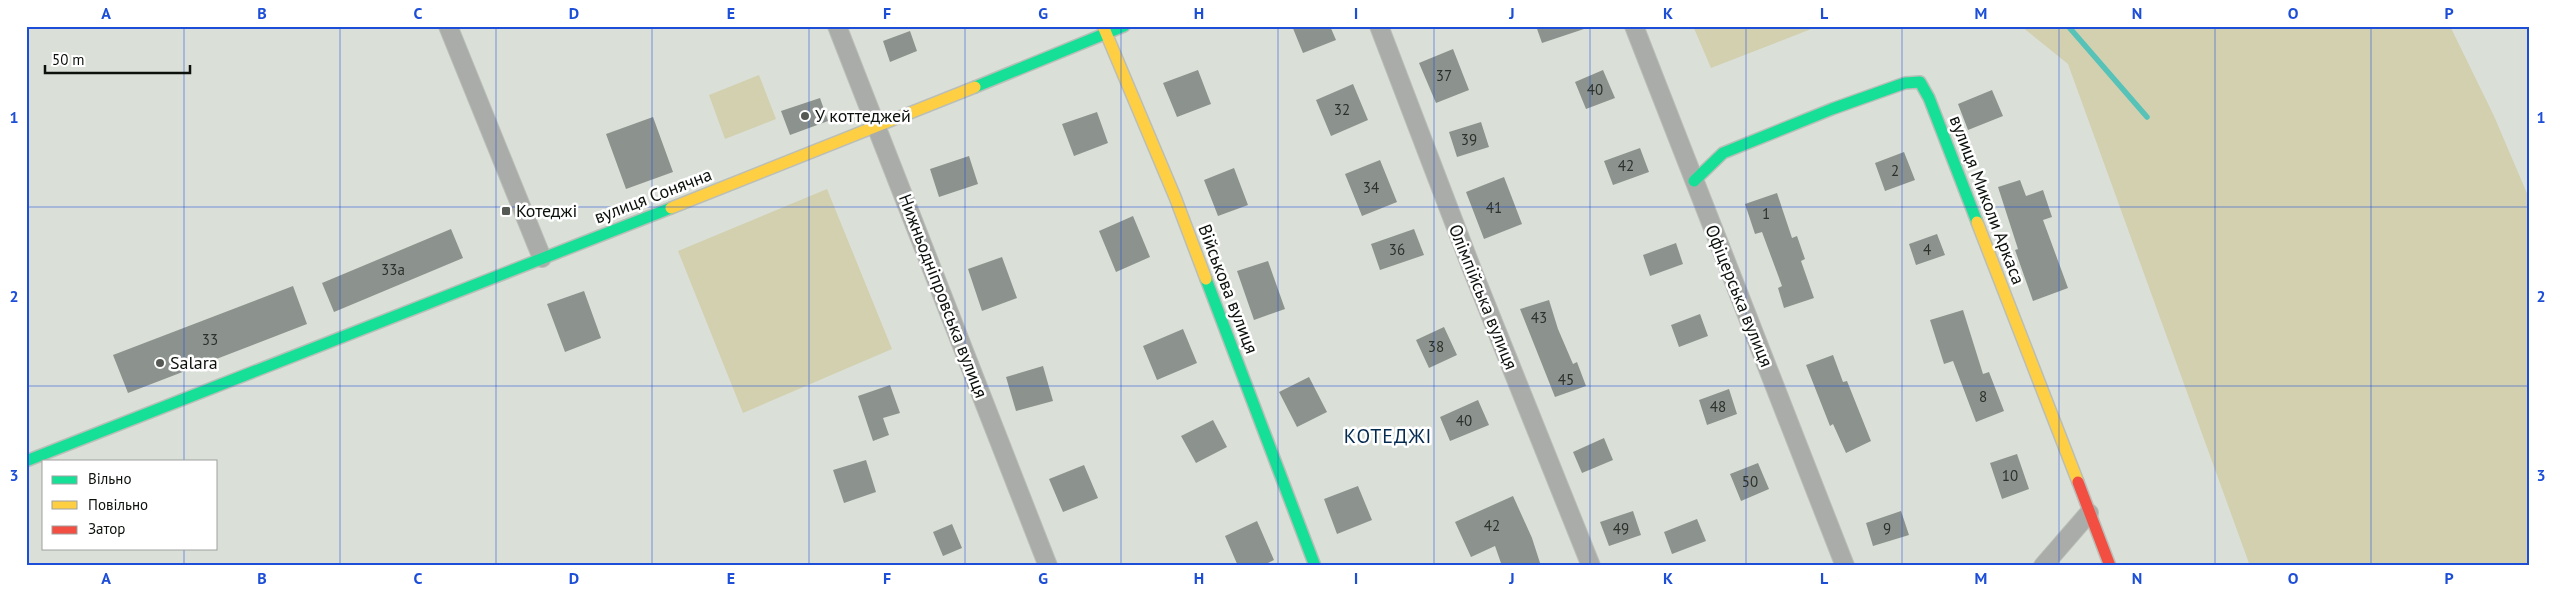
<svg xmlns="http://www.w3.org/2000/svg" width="2555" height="592" font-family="'PT Sans',sans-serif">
<rect width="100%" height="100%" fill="#dae0d8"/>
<path fill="#d2d0af" d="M1693,26H1819L1711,68Z
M2021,26H2450L2494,116L2529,198V566H2250L2068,64Z
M759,75L776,119L725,139L709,95Z
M827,189L892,349L743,413L678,251Z"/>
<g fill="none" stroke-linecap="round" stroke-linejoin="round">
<path stroke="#56c2b8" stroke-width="5.5" d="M2068,26L2147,117"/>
</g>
<path fill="#8c928d" d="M1292,26H1330L1336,40L1303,53Z
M1536,26H1583L1584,29L1542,43Z
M910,31L917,51L890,62L883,41Z
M1453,49L1469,90L1436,103L1419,63Z
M1198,70L1211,104L1177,117L1163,83Z
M1603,70L1615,98L1586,109L1575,82Z
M1353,84L1368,120L1331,136L1316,100Z
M1992,90L2003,116L1968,130L1958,104Z
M820,98L828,121L790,135L781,111Z
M1097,112L1108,143L1074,156L1062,124Z
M653,117L673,172L626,189L606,134Z
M1481,122L1489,147L1457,157L1449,132Z
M1640,148L1649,172L1613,185L1604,161Z
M1904,152L1915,180L1885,191L1875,163Z
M969,156L978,184L939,197L930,169Z
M1380,160L1397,202L1362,216L1345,174Z
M1234,168L1248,205L1218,216L1204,180Z
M1504,177L1522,224L1484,239L1466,192Z
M2020,180L2026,196L2043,190L2052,217L2043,220L2068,288L2033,301L2015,250L2018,249L1998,187Z
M1777,193L1792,238L1797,236L1805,259L1801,261L1814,298L1784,308L1778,288L1782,286L1762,232L1755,234L1745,204Z
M1133,216L1150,257L1116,272L1099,231Z
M451,229L463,258L334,312L322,283Z
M1414,229L1424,255L1380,270L1371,244Z
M1937,234L1945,255L1916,265L1909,244Z
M1676,243L1683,264L1650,276L1643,255Z
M1002,257L1017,298L982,311L968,269Z
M1268,261L1285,309L1254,320L1237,271Z
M293,286L307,324L128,393L113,355Z
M584,291L601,338L565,352L547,304Z
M1549,300L1558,329L1573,364L1577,362L1586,386L1555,397L1520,309Z
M1963,310L1983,374L1989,372L2004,411L1976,422L1953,361L1944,364L1930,320Z
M1700,314L1708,336L1679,347L1671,325Z
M1444,327L1457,355L1429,368L1416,340Z
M1183,329L1197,363L1157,380L1143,346Z
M1833,355L1843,382L1847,381L1871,441L1846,453L1833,424L1830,426L1806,365Z
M1043,366L1053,401L1016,411L1006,377Z
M1309,377L1327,412L1297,427L1279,392Z
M890,385L900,413L883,418L889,435L873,441L858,396Z
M1729,389L1737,414L1707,425L1699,400Z
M1478,400L1489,425L1450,441L1440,417Z
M1213,420L1227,447L1196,463L1181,436Z
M1604,438L1613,460L1582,473L1573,452Z
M2017,454L2029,489L2002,499L1990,463Z
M866,460L876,492L844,503L833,470Z
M1758,463L1769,489L1741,501L1730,474Z
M1084,465L1098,498L1063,512L1049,479Z
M1358,486L1372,520L1337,534L1324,499Z
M1513,496L1532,538L1541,566H1502L1495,546L1471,557L1455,522Z
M1633,511L1641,535L1609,546L1600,522Z
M1901,511L1909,535L1873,546L1866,523Z
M1697,519L1706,541L1672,554L1664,532Z
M1257,521L1274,560L1262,566H1238L1225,536Z
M952,524L962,548L943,556L933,532Z"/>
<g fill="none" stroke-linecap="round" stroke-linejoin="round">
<defs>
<path id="street" d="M448,26L542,258
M837,26L1048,566
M1379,26L1473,272L1591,566
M1634,26L1845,566
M2043,566L2089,513"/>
<path id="fast" d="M975,87L1124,26
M1694,181L1723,153L1832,109L1905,83L1920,82L1929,98L1977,222
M1206,279L1315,566
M26,461L671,208"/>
<path id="slow" d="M1103,26L1175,197L1206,279
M671,208L975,87
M1977,222L2078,482"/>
<path id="jam" d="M2078,482L2110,566"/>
</defs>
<use href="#street" stroke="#babeb8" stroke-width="20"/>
<use href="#fast" stroke="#babeb8" stroke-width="14"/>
<use href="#slow" stroke="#babeb8" stroke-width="14"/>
<use href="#jam" stroke="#babeb8" stroke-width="14"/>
<use href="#street" stroke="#aaaca9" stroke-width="18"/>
<use href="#fast" stroke="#16e098" stroke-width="11"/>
<use href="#slow" stroke="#ffcf43" stroke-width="11"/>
<use href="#jam" stroke="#f24e42" stroke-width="11"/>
</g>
<path fill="none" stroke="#1d4ed8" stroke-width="1" stroke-opacity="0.55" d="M184,26V461M340,26V566M496,26V566M652,26V566M809,26V566M965,26V566M1121,26V566M1278,26V566M1434,26V566M1590,26V566M1746,26V566M1902,26V566M2059,26V566M2215,26V566M2371,26V566M26,207H2529M26,386H2529M184,548V566"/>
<g fill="#545953" stroke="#fff" stroke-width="2">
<circle cx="805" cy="116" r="5"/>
<rect x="501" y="206" width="10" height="10" rx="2.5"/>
<circle cx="160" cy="363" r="5"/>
</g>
<g text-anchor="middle" stroke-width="5" stroke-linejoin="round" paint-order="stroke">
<g font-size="15" fill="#2c312c">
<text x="1444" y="81">37</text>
<text x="1595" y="95">40</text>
<text x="1342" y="115">32</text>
<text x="1469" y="145">39</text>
<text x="1626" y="171">42</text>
<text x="1895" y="176">2</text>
<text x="1371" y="193">34</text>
<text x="1494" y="213">41</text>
<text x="1766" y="219">1</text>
<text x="1397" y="255">36</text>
<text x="1927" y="255">4</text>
<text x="393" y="275">33а</text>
<text x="1539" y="323">43</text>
<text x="210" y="345">33</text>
<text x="1436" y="352">38</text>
<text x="1566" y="385">45</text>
<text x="1983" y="402">8</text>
<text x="1718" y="412">48</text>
<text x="1464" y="426">40</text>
<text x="2010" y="481">10</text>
<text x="1750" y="487">50</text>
<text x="1492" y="531">42</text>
<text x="1621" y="534">49</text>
<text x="1887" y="534">9</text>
</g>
<g font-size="18" fill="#0c110c" stroke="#fff" text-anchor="start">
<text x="815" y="122">У коттеджей</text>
<text x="516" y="217">Котеджі</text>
<text x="170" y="369">Salara</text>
</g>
<g font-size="18" fill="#0c110c" stroke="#fff">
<text transform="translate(653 196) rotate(-21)" y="6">вулиця Сонячна</text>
<text transform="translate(1987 200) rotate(69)" y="6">вулиця Миколи Аркаса</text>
<text transform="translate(1228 289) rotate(69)" y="6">Військова вулиця</text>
<text transform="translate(943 296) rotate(69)" y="6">Нижньодніпровська вулиця</text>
<text transform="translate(1739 296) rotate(68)" y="6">Офіцерська вулиця</text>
<text transform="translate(1483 297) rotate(68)" y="6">Олімпійська вулиця</text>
</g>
<g font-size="20" letter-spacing="1" fill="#052a50" stroke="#fff">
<text x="1388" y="443">КОТЕДЖІ</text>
</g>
</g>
<rect width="2555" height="592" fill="none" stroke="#ffffff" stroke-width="55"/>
<rect x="42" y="460" width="175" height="90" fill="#ffffff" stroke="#9ea09e"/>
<rect x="52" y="476" width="25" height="8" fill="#16e098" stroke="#9ea09e"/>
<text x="88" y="484" font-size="15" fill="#0c110c">Вільно</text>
<rect x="52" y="501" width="25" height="8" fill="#ffcf43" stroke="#9ea09e"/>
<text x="88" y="510" font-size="15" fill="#0c110c">Повільно</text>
<rect x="52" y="526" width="25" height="8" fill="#f24e42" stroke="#9ea09e"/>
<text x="88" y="534" font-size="15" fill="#0c110c">Затор</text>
<path d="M45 65v8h145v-8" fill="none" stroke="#0c110c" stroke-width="2.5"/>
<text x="52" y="65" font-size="15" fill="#0c110c" stroke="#ffffff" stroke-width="4" paint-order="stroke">50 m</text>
<rect x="28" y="28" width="2500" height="536" fill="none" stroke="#1d4ed8" stroke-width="2"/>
<g font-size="16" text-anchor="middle" font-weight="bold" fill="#1d4ed8">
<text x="106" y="19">A</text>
<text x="262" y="19">B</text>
<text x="418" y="19">C</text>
<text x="574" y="19">D</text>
<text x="731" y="19">E</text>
<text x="887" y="19">F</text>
<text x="1043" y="19">G</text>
<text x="1199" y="19">H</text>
<text x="1356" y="19">I</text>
<text x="1512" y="19">J</text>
<text x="1668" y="19">K</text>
<text x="1824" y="19">L</text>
<text x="1981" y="19">M</text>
<text x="2137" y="19">N</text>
<text x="2293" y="19">O</text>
<text x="2449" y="19">P</text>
<text x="14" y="123">1</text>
<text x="2541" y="123">1</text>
<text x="14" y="302">2</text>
<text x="2541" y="302">2</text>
<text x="14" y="481">3</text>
<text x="2541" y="481">3</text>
<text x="106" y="584">A</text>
<text x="262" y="584">B</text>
<text x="418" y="584">C</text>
<text x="574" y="584">D</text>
<text x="731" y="584">E</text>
<text x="887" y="584">F</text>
<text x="1043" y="584">G</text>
<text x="1199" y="584">H</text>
<text x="1356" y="584">I</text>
<text x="1512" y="584">J</text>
<text x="1668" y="584">K</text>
<text x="1824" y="584">L</text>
<text x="1981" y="584">M</text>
<text x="2137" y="584">N</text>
<text x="2293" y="584">O</text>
<text x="2449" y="584">P</text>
</g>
</svg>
